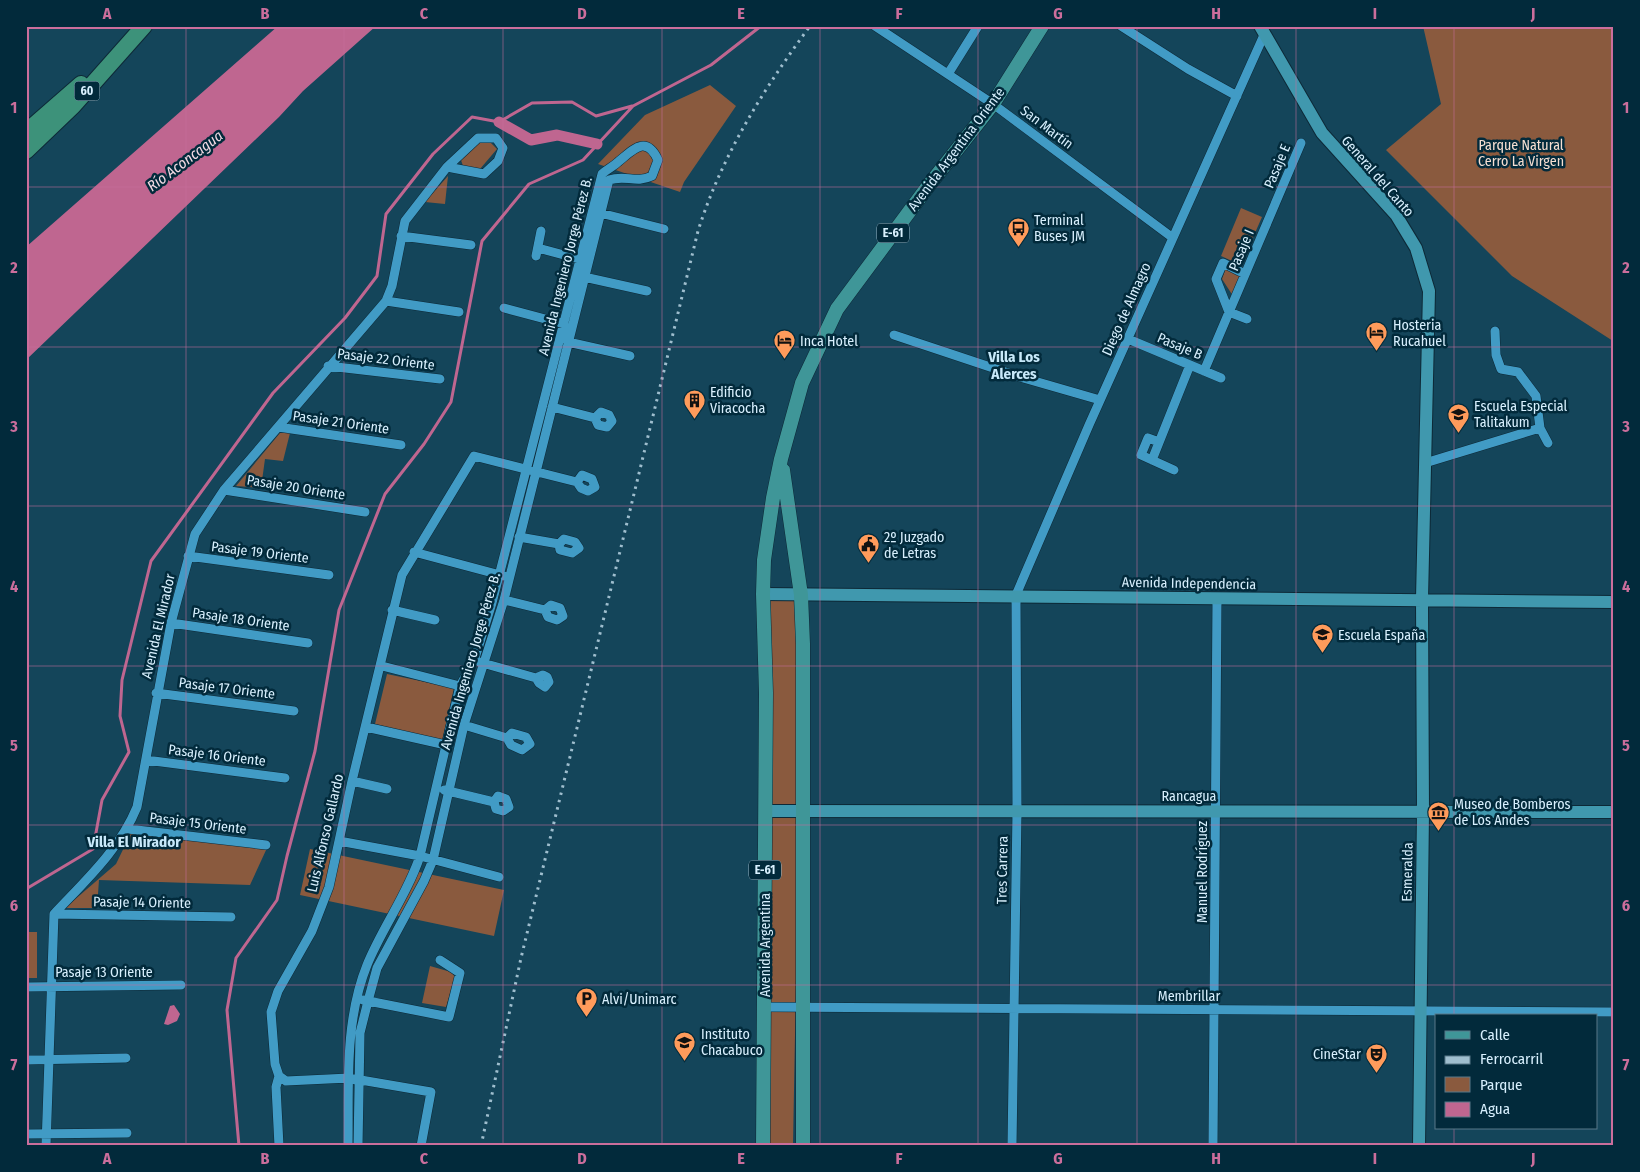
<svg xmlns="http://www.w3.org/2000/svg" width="1640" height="1172" font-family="'Fira Sans Condensed',sans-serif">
<rect width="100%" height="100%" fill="#14455a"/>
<path fill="#8a5a3e" d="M1423,26H1614L1613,341L1512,276L1386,150L1441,104Z
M710,85L736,106L684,182L680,192L598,164L645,115Z
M479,142H490L497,149L480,169L463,166L461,160Z
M448,176L445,204L425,202Z
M1241,208L1262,217L1241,265L1221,256Z
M1226,268L1242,275L1233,296L1222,279Z
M280,433H290L283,461L265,459L261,488L236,486Z
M799,599L802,649L793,1146H765L767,707L770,601Z
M387,674L454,688L442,741L375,724Z
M131,833L267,848L250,885L99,880L97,908H65L116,864Z
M310,849L504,890L494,936L300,895Z
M26,932H37V978H26Z
M430,966L451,972L455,977L446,1007L422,1003Z"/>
<path fill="#bf6690" d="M278,26H376L303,91L279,117L26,360V247Z
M174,1005L180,1014L177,1021L168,1025L164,1024L170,1006Z"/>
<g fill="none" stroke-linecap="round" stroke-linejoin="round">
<path stroke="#bf6690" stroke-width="3" d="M26,889L93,849L102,800L129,752L120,716L122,680L151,561L273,393L345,318L377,276L386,214L433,154L472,117L499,122L532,103L572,102L596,116L632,106
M239,1146L227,1010L236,958L277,900L287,856L315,751L339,610L385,494L424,444L451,402L482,241L529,184L583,160L633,106L711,65L761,26"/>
<path stroke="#bf6690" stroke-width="11" d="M499,122L531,140L557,135L597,144"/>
<defs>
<path id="street" d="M875,26L993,104L1173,238
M1121,26L1188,69L1237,96
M948,74L978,26
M596,212L664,229
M401,236L471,245
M538,248L579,259
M536,256L541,231
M1245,274L1223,263L1216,279L1229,312L1247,319
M584,277L647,291
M386,301L459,312
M504,308L564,324L568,342L630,356
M894,335L1017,376L1100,400
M1128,339L1221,378
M328,366L440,379
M1204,371L1301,143
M552,407L595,418L598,425L607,427L612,421L609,415L601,412L595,418
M278,427L401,445
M1540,428L1548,443
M1159,442L1148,438L1141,455L1174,470
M1152,460L1190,365
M1425,463L1540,428L1536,396L1518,372L1501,369L1496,355L1495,331
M224,490L365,512
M519,537L559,544L560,550L572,553L579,548L575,542L564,539L559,544
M414,552L504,576
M188,556L329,575
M504,600L545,610L548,617L557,620L563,616L560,608L551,605L545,610
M392,610L435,620
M171,623L308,643
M479,662L536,678L539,683L545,687L549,682L547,677L543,675L536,678
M382,666L460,686
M156,693L294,711
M464,725L507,738L511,745L522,750L530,744L526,737L512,733L507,738
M366,727L446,745
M146,760L285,778
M352,781L387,789
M444,790L494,802L496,809L503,811L509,807L506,799L498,796L494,802
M128,829L266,845
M339,841L420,856L499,877
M54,914L231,917
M26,987L181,985
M363,1000L449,1017L460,973L440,960
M764,1007L1614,1012
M26,1060L126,1058
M26,1134L127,1133
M46,1146L54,914C85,881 120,849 137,807L171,623L195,534L224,490L386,301L392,286L405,221L447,167L478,138H496L503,148L498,161L484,174L447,167
M279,1146L276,1087L279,1076
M348,1146C349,1086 344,1022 367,965C382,928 407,895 420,856L460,686L475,658L492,603L602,174C607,169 613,167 618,162C633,150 646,134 658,160L652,176C635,184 626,174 609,180L504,600L464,725L433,860L424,881L377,968L368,1001L360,1033L358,1146
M421,1146L431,1092L349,1078L286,1081L279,1076L275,1064L271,1012L278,991L312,931L329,887L352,781L402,575L474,456L577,482L581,488L588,491L595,487L592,479L582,475L577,482
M1012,1146L1017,811L1016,595L1089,425L1264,35
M1213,1146L1217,599"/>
<path id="secondary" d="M1260,26L1322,133L1396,215L1416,248L1429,291L1422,599L1423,812L1419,1146
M763,594L1614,602
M765,811L1614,812"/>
<path id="primary" d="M783,470L801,595L803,644V1146
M763,1146L766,693L763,594L764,560L773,498L781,459L802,383L837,309L929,185L993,104L1042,26"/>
<path id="highway" d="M26,132L81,84
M26,151L73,106L144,26"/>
</defs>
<use href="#street" stroke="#0d2937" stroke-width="10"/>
<use href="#secondary" stroke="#0d2937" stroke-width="14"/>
<use href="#primary" stroke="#0d2937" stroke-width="15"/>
<use href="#highway" stroke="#0d2937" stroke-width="18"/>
<use href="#street" stroke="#419bc5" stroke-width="9"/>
<use href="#secondary" stroke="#4098ae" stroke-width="12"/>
<use href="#primary" stroke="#3f9698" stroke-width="14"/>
<use href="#highway" stroke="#3d927a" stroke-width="16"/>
<path stroke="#9fbece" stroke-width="3" stroke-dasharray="2.5 5" stroke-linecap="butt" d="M481,1146L521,958L698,231C722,155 763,90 810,26"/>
</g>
<path fill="none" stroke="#cb6e9c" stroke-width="1" stroke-opacity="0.55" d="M186,26V1146M344,26V1146M503,26V1146M662,26V1146M820,26V1146M978,26V1146M1137,26V1146M1296,26V1146M1454,26V1016M26,187H1614M26,347H1614M26,506H1614M26,666H1614M26,825H1614M26,985H1614M1454,1128V1146"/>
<defs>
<symbol id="bus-pin" viewBox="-11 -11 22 30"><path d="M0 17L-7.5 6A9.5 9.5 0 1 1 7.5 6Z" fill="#ff9b5b" stroke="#022a3b"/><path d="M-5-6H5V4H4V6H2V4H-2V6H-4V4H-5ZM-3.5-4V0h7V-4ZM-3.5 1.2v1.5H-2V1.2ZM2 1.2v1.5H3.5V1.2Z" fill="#111"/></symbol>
<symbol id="hotel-pin" viewBox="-11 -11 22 30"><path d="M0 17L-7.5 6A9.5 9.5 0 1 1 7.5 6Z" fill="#ff9b5b" stroke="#022a3b"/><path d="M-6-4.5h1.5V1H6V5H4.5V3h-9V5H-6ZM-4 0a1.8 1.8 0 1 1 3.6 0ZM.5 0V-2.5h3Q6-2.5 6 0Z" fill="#111"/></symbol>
<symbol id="building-pin" viewBox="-11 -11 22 30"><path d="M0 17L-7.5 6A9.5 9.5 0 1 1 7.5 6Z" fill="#ff9b5b" stroke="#022a3b"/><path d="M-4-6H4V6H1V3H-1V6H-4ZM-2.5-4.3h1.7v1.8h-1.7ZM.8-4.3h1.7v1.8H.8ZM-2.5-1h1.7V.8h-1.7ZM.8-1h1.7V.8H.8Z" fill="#111"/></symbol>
<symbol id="school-pin" viewBox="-11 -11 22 30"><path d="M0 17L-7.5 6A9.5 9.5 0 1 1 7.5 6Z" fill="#ff9b5b" stroke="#022a3b"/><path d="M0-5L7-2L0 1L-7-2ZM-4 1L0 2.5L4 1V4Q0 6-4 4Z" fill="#111"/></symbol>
<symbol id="civic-pin" viewBox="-11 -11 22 30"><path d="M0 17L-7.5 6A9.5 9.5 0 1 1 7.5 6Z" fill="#ff9b5b" stroke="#022a3b"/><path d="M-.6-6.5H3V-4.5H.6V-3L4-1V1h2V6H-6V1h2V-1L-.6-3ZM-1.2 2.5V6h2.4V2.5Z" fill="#111"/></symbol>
<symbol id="museum-pin" viewBox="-11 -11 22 30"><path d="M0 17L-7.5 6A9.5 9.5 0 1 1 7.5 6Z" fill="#ff9b5b" stroke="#022a3b"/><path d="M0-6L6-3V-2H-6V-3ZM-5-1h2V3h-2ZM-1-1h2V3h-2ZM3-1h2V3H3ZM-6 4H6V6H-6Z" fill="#111"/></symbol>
<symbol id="parking-pin" viewBox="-11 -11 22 30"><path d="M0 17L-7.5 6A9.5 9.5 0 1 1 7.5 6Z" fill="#ff9b5b" stroke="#022a3b"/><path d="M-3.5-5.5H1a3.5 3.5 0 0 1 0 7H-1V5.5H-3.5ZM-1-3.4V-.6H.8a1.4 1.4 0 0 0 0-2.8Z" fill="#111"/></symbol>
<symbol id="theatre-pin" viewBox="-11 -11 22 30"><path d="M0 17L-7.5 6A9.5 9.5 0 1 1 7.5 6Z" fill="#ff9b5b" stroke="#022a3b"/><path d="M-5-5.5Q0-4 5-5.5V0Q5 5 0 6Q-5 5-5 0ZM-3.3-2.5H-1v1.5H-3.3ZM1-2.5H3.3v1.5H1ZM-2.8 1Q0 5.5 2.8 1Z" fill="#111"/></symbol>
</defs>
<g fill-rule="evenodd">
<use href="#bus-pin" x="1006" y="216" width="25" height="34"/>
<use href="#hotel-pin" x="1364" y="320" width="25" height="34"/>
<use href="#hotel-pin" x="772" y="328" width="25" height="34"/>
<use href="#building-pin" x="682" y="388" width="25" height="34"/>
<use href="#school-pin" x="1446" y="402" width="25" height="34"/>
<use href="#civic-pin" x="856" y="532" width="25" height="34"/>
<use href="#school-pin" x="1310" y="622" width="25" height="34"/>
<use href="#museum-pin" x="1426" y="800" width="25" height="34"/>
<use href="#parking-pin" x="574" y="986" width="25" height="34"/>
<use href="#school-pin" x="672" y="1030" width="25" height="34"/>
<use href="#theatre-pin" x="1364" y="1042" width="25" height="34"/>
</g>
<g text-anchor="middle" stroke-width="5" stroke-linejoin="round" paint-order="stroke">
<g fill="#022a3b" stroke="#98b5c4" stroke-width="1">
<rect x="74.5" y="81.5" width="25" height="19" rx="4"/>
<rect x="877" y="223.5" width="32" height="19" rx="4"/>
<rect x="749" y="860.5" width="32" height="19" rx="4"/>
</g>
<g font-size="12" font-weight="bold" fill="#d8f0fe">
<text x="87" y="95">60</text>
<text x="893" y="237">E-61</text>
<text x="765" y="874">E-61</text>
</g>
<g font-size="14" fill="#d8f0fe" stroke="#022a3b">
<text transform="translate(1047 127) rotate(37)" y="5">San Martín</text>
<text transform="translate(956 149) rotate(-53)" y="5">Avenida Argentina Oriente</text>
<text transform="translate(1277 166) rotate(-67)" y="5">Pasaje E</text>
<text transform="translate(1378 176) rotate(49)" y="5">General del Canto</text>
<text transform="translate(1241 250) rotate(-67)" y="5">Pasaje I</text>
<text transform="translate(565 266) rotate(-76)" y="5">Avenida Ingeniero Jorge Pérez B.</text>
<text transform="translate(1126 309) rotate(-66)" y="5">Diego de Almagro</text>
<text transform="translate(1180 346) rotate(23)" y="5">Pasaje B</text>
<text transform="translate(386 359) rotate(7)" y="5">Pasaje 22 Oriente</text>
<text transform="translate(341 422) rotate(8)" y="5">Pasaje 21 Oriente</text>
<text transform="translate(296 487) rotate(9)" y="5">Pasaje 20 Oriente</text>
<text transform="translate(260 552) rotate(7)" y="5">Pasaje 19 Oriente</text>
<text transform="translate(1189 583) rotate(1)" y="5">Avenida Independencia</text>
<text transform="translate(241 619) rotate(8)" y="5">Pasaje 18 Oriente</text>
<text transform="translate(158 626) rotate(-77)" y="5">Avenida El Mirador</text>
<text transform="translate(470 661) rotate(-74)" y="5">Avenida Ingeniero Jorge Pérez B.</text>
<text transform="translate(227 688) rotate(7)" y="5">Pasaje 17 Oriente</text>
<text transform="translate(217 755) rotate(7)" y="5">Pasaje 16 Oriente</text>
<text x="1189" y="801">Rancagua</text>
<text transform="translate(198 823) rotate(7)" y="5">Pasaje 15 Oriente</text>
<text transform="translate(325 833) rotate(-77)" y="5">Luis Alfonso Gallardo</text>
<text transform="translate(1002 870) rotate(-89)" y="5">Tres Carrera</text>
<text transform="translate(1202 872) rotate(-90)" y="5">Manuel Rodríguez</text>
<text transform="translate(1407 872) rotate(-89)" y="5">Esmeralda</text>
<text transform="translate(142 902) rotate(1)" y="5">Pasaje 14 Oriente</text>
<text transform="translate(765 945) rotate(-90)" y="5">Avenida Argentina</text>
<text x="104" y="977">Pasaje 13 Oriente</text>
<text x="1189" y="1001">Membrillar</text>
</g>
<g font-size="14" fill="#f6dfd2" stroke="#022a3b">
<text x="1521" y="150">Parque Natural<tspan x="1521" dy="16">Cerro La Virgen</tspan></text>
</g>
<g font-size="14" fill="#d8f0fe" stroke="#022a3b" text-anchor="start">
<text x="1034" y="225">Terminal<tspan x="1034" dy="16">Buses JM</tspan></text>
<text x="1393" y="330">Hosteria<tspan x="1393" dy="16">Rucahuel</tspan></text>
<text x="800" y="346">Inca Hotel</text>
<text x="710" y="397">Edificio<tspan x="710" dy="16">Viracocha</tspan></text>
<text x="1474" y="411">Escuela Especial<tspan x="1474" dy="16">Talitakum</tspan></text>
<text x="884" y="542">2º Juzgado<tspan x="884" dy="16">de Letras</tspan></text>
<text x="1338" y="640">Escuela España</text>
<text x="1454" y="809">Museo de Bomberos<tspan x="1454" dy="16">de Los Andes</tspan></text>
<text x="602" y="1004">Alvi/Unimarc</text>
<text x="701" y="1039">Instituto<tspan x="701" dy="16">Chacabuco</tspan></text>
<text x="1361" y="1059" text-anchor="end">CineStar</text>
</g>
<g font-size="15" font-style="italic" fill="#f3dae4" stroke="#022a3b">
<text transform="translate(185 161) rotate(-37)" y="5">Río Aconcagua</text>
</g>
<g font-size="15" font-weight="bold" fill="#c8e9fa" stroke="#022a3b">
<text x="1014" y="362">Villa Los<tspan x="1014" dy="17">Alerces</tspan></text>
<text x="134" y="847">Villa El Mirador</text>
</g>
</g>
<rect width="1640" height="1172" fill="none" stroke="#022a3b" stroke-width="55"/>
<rect x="1435" y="1014" width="162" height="115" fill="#022a3b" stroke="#587989"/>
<rect x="1445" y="1031" width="25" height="8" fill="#3f9698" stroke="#587989"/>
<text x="1480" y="1040" font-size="15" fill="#d8f0fe">Calle</text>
<rect x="1445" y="1056" width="25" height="8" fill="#9fbece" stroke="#587989"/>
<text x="1480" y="1064" font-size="15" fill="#d8f0fe">Ferrocarril</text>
<rect x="1445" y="1077" width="25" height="15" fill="#8a5a3e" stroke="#587989"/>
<text x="1480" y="1090" font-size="15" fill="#d8f0fe">Parque</text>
<rect x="1445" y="1102" width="25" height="15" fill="#bf6690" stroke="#587989"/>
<text x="1480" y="1114" font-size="15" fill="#d8f0fe">Agua</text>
<rect x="28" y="28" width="1584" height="1116" fill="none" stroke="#cb6e9c" stroke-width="2"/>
<g font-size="16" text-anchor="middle" font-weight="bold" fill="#cb6e9c">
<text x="107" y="19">A</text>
<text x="265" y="19">B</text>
<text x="424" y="19">C</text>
<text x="582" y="19">D</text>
<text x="741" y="19">E</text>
<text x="899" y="19">F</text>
<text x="1058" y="19">G</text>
<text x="1216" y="19">H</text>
<text x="1375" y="19">I</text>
<text x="1533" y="19">J</text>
<text x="14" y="113">1</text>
<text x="1626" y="113">1</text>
<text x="14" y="273">2</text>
<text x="1626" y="273">2</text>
<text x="14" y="432">3</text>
<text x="1626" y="432">3</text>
<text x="14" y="592">4</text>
<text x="1626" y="592">4</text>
<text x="14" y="751">5</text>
<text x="1626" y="751">5</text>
<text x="14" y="911">6</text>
<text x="1626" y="911">6</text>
<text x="14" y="1070">7</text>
<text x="1626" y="1070">7</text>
<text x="107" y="1164">A</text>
<text x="265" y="1164">B</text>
<text x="424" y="1164">C</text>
<text x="582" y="1164">D</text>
<text x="741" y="1164">E</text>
<text x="899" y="1164">F</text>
<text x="1058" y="1164">G</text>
<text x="1216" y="1164">H</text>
<text x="1375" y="1164">I</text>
<text x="1533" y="1164">J</text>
</g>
</svg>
